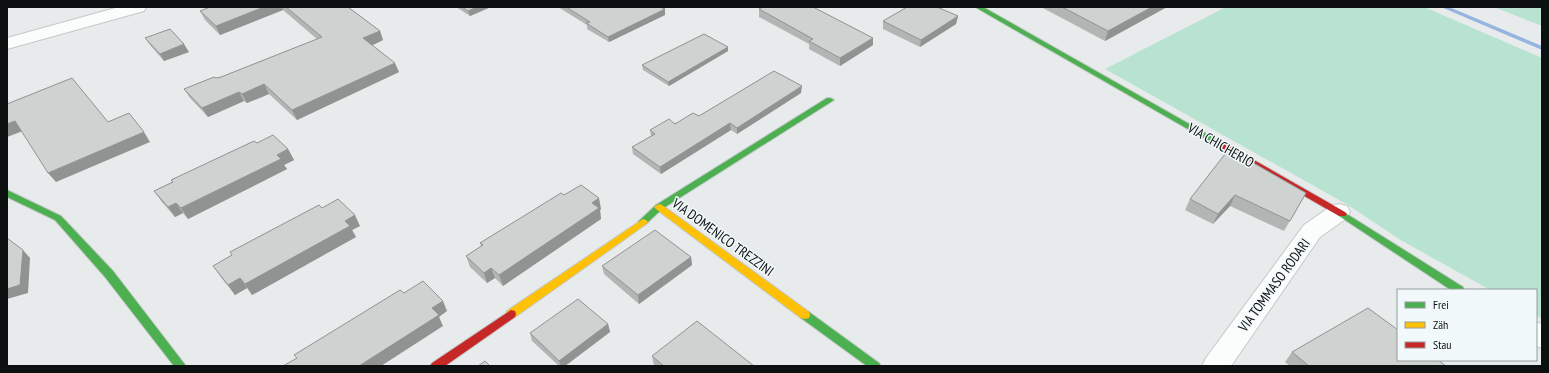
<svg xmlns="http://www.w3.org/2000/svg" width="1549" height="373" font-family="'PT Sans Narrow',sans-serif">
<rect width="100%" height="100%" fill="#e7ebeb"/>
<path fill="#b9e3d1" d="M1226,7H1424L1542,58V319L1536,315V290H1490L1399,239L1348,205L1105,69Z
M1494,7H1542V26Z"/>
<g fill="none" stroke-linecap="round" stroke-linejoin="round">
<path fill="#95b4e0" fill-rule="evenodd" d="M1441,7H1449L1542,46V50Z"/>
<defs>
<path id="street" d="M119,7H146L144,11L7,49V38Z
M1339,204L1347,206L1350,212L1347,218L1320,237L1231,366H1202L1206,358L1304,225L1331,206Z
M1536,322L1542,324V348L1536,346Z"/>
<path id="fast" d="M975,7H983L1221,142L1217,145L1214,144Z
M827,98H830L834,100L662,209L646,224H640L638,222L640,220L656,205Z
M7,190L61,216L113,271L186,366H174L105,277L55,220L7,197Z
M1342,211L1463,287L1464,290H1451L1339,216L1337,214Z
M805,311L809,312L879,363L881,366H867L801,318L800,315L801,312Z"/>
<path id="slow" d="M659,204L662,205L809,312L810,315L809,318L805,319L801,318L656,209L654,207Z
M643,219L646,220L648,222L646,224L515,317L511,318L507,317L506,314L507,311Z"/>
<path id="jam" d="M1217,139L1345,212L1347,214L1345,216H1339L1214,144L1213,142L1214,140Z
M511,310L515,311L516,314L515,317L445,366H430L432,363Z"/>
</defs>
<use href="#street" stroke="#c5c8c8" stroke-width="2"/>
<use href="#fast" stroke="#c5c8c8" stroke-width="2"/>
<use href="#slow" stroke="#c5c8c8" stroke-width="2"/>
<use href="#jam" stroke="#c5c8c8" stroke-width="2"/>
<use href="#street" fill="#fbfcfc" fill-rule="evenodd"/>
<use href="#fast" fill="#4caf50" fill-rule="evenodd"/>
<use href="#slow" fill="#ffc107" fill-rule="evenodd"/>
<use href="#jam" fill="#c62828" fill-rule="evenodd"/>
</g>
<path fill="#b1b5b4" d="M210,7H348L380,31L383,40L372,45L399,72L297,120L269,94L247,103L244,101L208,117L190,98L184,89L216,78L221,77L317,39L283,10L220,35L205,20L200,11Z
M456,7H491L470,16Z
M558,7H660L665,9V15L609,42L587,29V25Z
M1041,7H1167L1105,41Z
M759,9L873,38V45L840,66L809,49V44L759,17Z
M958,16L956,24L920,47L883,29V21Z
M145,38L189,52L164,61L150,45Z
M728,51L669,86L643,70L642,65Z
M801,93L737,134L731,130L661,174L633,154L632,147L651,136L650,130L699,116Z
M257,143L288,149L294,160L284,165L287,169L188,219L183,213L175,217L161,201L154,191L172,182L171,180Z
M1229,149L1306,193L1284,231L1230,206L1213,224L1185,210L1190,199Z
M564,195L601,209L600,210L601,219L503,286L495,278L487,283L470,267L466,256L481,246L480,243Z
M322,208L360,226L352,230L356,237L252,295L247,288L235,295L220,276L213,266L232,255L230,252Z
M691,257L692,265L639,304L604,274L602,266Z
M608,324L610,332L565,366H559L532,341L530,333Z
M1292,352L1446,366H1290L1285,362Z
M652,356L754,366H654Z"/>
<path fill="#909392" d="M264,7H282L283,10L220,35L216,26Z
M477,7H491L470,16L468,11Z
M1152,7H1167L1105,41L1108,31Z
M665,9V15L609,42L608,37Z
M958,16L956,24L920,47L921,40Z
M380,31L383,40L367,48L363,38Z
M873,38V45L840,66V58Z
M184,44L189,52L164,61L160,54Z
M728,47V51L669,86L668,82Z
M395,63L399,72L297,120L292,110Z
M264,84L269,94L247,103L242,94Z
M802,86L801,93L737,134V128Z
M239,92L244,101L208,117L202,108Z
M15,121L23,131L7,137V124Z
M730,123L731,130L661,174L660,167Z
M144,132L150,142L56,182L48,173Z
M288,149L294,160L284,165L287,169L188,219L181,208L277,155Z
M1235,195L1230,206L1213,224L1218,214Z
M599,198L601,209L600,210L601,219L503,286L499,275L592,203Z
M176,203L183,213L175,217L168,207Z
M355,215L360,226L352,230L356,237L252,295L245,284L345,221Z
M23,250L30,258L28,293L7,299V289Z
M691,257L692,265L639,304L638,295Z
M491,268L495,278L487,283L484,273Z
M240,278L247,288L235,295L228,285Z
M443,301L447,311L439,317L443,326L381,366H359L432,308Z
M608,324L610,332L565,366H561L559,361Z"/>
<path fill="#ced2d1" stroke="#909392" d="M210,7H264L216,26L200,11Z
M286,7H348L380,31L363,38L395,63L292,110L264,84L242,94L239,92L202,108L184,89L214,77L216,78L221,77L322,37Z
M462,7H477L468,11Z
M566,7H660L665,9L608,37L586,23L590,22Z
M763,7H813L873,38L840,58L809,41L813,39L759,9Z
M907,7H937L958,16L921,40L883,21Z
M1062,7H1152L1108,31Z
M170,29L184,44L160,54L145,38Z
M704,34L728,47L668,82L642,65Z
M774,71L802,86L737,128L730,123L660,167L632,147L655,134L650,130L669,119L675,124L693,113L699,116Z
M72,78L108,122L129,113L144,132L48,173L15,121L7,124V104Z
M273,135L288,149L277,155L281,159L181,208L176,203L168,207L154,191L173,182L171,180L254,141L257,143Z
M1229,149L1306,193L1290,221L1235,195L1218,214L1190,199Z
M581,185L599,198L592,203L599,208L499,275L491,268L484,273L466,256L483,245L480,243L561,193L564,195Z
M338,199L355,215L345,221L350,226L245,284L240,278L228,285L213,266L232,255L230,252L319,205L322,208Z
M655,230L691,257L638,295L602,266Z
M7,238L23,250L20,285L7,289Z
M423,281L443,301L432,308L439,315L359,366H283L297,358L294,355L400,290L404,293Z
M578,299L608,324L559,361L530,333Z
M1368,308L1398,330V360H1438L1446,366H1309L1292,352Z
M697,321L754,366H664L652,356Z
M485,361L490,366H478Z"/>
<g text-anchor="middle" stroke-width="3" stroke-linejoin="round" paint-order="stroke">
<g font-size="14" fill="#0d1010" stroke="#f2f9fa">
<text transform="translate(1221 145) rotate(30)" y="5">VIA CHICHERIO</text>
<text transform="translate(723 237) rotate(36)" y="5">VIA DOMENICO TREZZINI</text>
<text transform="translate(1274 285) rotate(-54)" y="5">VIA TOMMASO RODARI</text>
</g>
</g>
<rect width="1549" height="373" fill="none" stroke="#0d1010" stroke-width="16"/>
<rect x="1397" y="289" width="140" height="72" fill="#f2f9fa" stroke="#969c9c"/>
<rect x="1405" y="302" width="20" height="6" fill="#4caf50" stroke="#969c9c"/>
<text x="1433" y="309" font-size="12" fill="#0d1010">Frei</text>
<rect x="1405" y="322" width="20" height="6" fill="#ffc107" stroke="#969c9c"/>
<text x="1433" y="329" font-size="12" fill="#0d1010">Zäh</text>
<rect x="1405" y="342" width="20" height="6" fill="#c62828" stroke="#969c9c"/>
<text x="1433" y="349" font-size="12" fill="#0d1010">Stau</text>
</svg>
